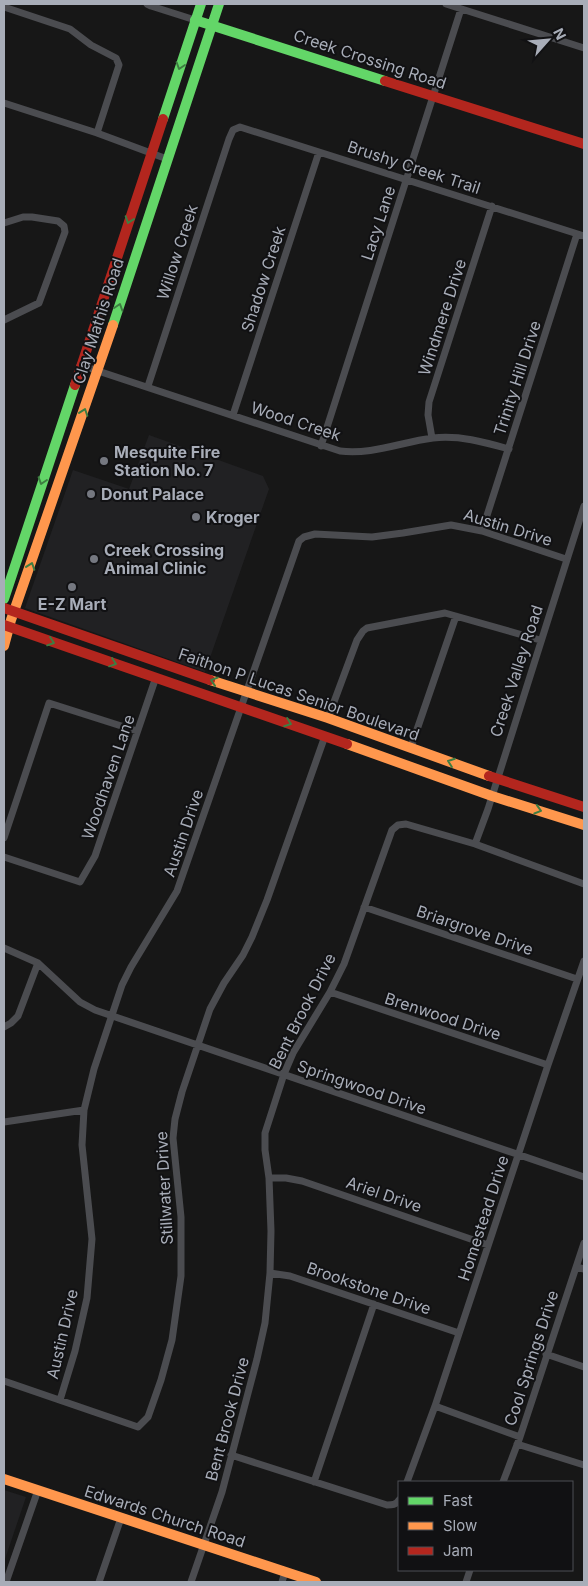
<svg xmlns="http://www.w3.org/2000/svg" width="588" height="1586" font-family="Inter,sans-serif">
<rect width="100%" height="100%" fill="#171717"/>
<path fill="#212123" d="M149,435L263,476L269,489L205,672L25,608L73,470L129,489Z
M4,1490L26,1497L4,1562Z"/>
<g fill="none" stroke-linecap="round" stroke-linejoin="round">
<path stroke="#4b4c50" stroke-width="7" d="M147,4L151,6L195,20
M446,4L584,48
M4,7L70,29L91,45L116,58L119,65L97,133
M4,103L97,133L167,159
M4,223L23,217H32L58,221L64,226L65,232L39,303L4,320
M80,365L340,451C372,455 401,442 433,438C459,435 484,442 509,449
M148,386L229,139L233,130L240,127L584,236
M233,415L319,152
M432,438L428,415L429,402L492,206
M321,446L461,9
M482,531L577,234
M328,718L357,640L363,631L367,628L445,613L540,640
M411,747L456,616
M4,838L49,703L137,731
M475,844L488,809L584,506
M4,857L80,882L95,856L156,677
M364,907L577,979
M4,948L38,963L80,1002L95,1010L584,1177
M330,992L548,1065
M4,1027L11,1023L18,1016L38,963
M4,1122L84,1110
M269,1178H286L302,1181L488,1245
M576,1267L584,1269
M270,1273L290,1276L459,1333
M546,1354L584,1367
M4,1381L138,1427L148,1417L161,1380L172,1340L181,1276V1217L173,1138L175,1119L182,1092L210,1009L224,983L243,955L252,937L267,900L325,736
M60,1400L75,1351L87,1298L92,1239L82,1145L84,1110L94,1069L122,985L131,967L177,891L299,541L304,537L315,534L372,537L403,533L451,525L482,531L566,559
M435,1406L520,1437
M517,1444L584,1465
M231,1455L387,1505C392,1505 396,1505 399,1500
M314,1482L374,1304
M407,1482L435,1406L548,1065L584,961
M503,1482L520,1437L584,1243
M6,1582L38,1490
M99,1582L121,1518
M191,1582L222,1492L257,1359L265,1323L270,1273L271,1231L269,1178L265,1150V1133L284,1074L293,1053L330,992L344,964L392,830L398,825L406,824L475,844L584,884
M282,1582L285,1572
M466,1582L470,1570"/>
<path stroke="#63d668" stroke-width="10" d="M195,20L385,81
M163,119L201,4
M113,325L219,4
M4,599L75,385"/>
<path stroke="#ff974d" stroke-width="10" d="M4,646L11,620L113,325
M210,680L328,718L489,776
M347,744L492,796L584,825
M4,1479L316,1582"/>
<path stroke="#b3261e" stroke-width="10" d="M385,81L584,144
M75,385L163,119
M4,608L210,680
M4,625L347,744
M489,776L584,807"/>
</g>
<defs><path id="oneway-chevron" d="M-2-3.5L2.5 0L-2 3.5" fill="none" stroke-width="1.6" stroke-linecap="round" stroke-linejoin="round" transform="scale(1.25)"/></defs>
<g stroke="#3e7d42">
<use href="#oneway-chevron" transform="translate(180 66) rotate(108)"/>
<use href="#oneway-chevron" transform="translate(129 220) rotate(109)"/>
<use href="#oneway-chevron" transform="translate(119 307) rotate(-72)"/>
<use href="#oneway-chevron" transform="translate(84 412) rotate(-71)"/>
<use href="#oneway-chevron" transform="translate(42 481) rotate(108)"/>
<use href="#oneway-chevron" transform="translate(31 566) rotate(-71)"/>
<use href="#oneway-chevron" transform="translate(51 642) rotate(19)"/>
<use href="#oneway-chevron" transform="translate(113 663) rotate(19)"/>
<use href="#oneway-chevron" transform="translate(214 681) rotate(-162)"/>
<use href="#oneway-chevron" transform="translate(288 723) rotate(20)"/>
<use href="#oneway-chevron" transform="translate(451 762) rotate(-160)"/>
<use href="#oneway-chevron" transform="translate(538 810) rotate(17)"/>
</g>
<g fill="#757880" stroke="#111113" stroke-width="2">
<circle cx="104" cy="461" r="5"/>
<circle cx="91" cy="494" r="5"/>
<circle cx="196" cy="517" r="5"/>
<circle cx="94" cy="559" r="5"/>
<circle cx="72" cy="587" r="5"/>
</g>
<g text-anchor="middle" stroke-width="4" stroke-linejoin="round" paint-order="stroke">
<g font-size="16" fill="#a8adb8" stroke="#111113">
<text transform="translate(370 59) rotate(18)" y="6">Creek Crossing Road</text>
<text transform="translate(414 167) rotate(18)" y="6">Brushy Creek Trail</text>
<text transform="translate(378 223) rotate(-72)" y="6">Lacy Lane</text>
<text transform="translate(177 252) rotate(-72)" y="6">Willow Creek</text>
<text transform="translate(263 279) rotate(-72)" y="6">Shadow Creek</text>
<text transform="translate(442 317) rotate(-72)" y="6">Windmere Drive</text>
<text transform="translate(98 321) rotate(-72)" y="6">Clay Mathis Road</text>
<text transform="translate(517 378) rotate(-72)" y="6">Trinity Hill Drive</text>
<text transform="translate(296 421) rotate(18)" y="6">Wood Creek</text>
<text transform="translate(508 527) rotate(17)" y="6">Austin Drive</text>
<text transform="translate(516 671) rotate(-72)" y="6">Creek Valley Road</text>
<text transform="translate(299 694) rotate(19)" y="6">Faithon P Lucas Senior Boulevard</text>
<text transform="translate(108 777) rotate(-71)" y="6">Woodhaven Lane</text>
<text transform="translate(183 833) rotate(-71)" y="6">Austin Drive</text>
<text transform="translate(475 930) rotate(19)" y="6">Briargrove Drive</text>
<text transform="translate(302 1011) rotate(-63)" y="6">Bent Brook Drive</text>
<text transform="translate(443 1016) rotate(18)" y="6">Brenwood Drive</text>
<text transform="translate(362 1087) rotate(19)" y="6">Springwood Drive</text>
<text transform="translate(164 1188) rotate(-93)" y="6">Stillwater Drive</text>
<text transform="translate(384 1194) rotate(19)" y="6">Ariel Drive</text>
<text transform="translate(483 1218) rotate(-72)" y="6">Homestead Drive</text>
<text transform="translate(369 1288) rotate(19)" y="6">Brookstone Drive</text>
<text transform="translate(62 1334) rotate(-77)" y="6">Austin Drive</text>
<text transform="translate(531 1358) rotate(-72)" y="6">Cool Springs Drive</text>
<text transform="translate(227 1419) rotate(-75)" y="6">Bent Brook Drive</text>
<text transform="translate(165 1516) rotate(18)" y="6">Edwards Church Road</text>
</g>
<g font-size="16" font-weight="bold" fill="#a8adb8" stroke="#111113" text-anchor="start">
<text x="114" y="458">Mesquite Fire<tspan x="114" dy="18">Station No. 7</tspan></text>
<text x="101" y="500">Donut Palace</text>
<text x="206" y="523">Kroger</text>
<text x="104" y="556">Creek Crossing<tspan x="104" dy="18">Animal Clinic</tspan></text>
<text x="72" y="610" text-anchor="middle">E-Z Mart</text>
</g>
</g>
<rect width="588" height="1586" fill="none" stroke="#a8adb8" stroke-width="10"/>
<rect x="398" y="1481" width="175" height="90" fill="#111113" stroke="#4d4f55"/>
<rect x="408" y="1497" width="25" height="8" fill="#63d668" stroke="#4d4f55"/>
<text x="443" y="1506" font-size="15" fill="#a8adb8">Fast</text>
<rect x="408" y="1522" width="25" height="8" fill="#ff974d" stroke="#4d4f55"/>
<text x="443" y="1531" font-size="15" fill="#a8adb8">Slow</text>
<rect x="408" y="1547" width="25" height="8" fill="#b3261e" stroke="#4d4f55"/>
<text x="443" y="1556" font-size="15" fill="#a8adb8">Jam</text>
<g transform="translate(548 40) rotate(63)" stroke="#111113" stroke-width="4" paint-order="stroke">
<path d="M0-4L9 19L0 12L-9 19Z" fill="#a8adb8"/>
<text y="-8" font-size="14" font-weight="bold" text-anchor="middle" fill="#a8adb8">N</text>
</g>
</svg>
